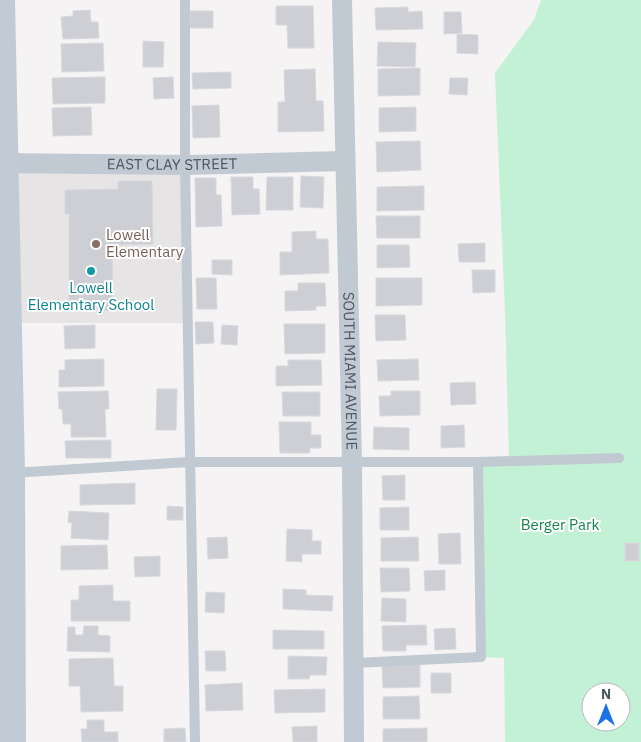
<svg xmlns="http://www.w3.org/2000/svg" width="641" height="742" font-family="'IBM Plex Sans',sans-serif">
<rect width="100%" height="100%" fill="#f5f3f3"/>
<path fill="#e6e4e5" d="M4,163L185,165L187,323H8Z"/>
<path fill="#c3f1d5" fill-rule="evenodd" d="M541,0H641V742H505L504,658L481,657L478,462L509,460L505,312L495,73L534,20ZM591,692H621V722H591Z"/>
<path fill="#cdcfd5" stroke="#d7d9de" d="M276,6H313L314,48H288L287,25H276Z
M408,7V12L422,11L423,29L376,30L375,8Z
M90,10L91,22H98L99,38L63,39L61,17L73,16V11Z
M190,11H213V28H190Z
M444,12H461L462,33L444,34Z
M457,34L478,35V54L457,53Z
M143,41L164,42L163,67H143Z
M378,42L416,43L415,67L377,66Z
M103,43L104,71L62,72L61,44Z
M420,68V95L378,96V69Z
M315,69L316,101H323L324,131L278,132V102H285L284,70Z
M231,72V88L193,89L192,73Z
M105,77V103L53,104L52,78Z
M173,77L174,98L154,99L153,78Z
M450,78H468L467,95L449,94Z
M219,105L220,137L193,138L192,106Z
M91,107L92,135L53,136L52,108Z
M416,107V131L379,132V108Z
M420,141L421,170L377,172L376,142Z
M301,176L324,177L323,208L300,207Z
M231,177H253V189H259L260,214L232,215Z
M267,177H293V210H266Z
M195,178H216V195H221L222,226L196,227Z
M118,181H152L153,244L112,245L113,310L69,311V214H65V190L118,189Z
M424,186V210L377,211V187Z
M376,216H420V238H377Z
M316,231V239H328L329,273L280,275V252H292V232Z
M485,243V262H459L458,244Z
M377,245H409L410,267L377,268Z
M212,260H232V275L212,274Z
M472,270H495V292L473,293Z
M196,278H216L217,309H197Z
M376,278H422V305L376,306Z
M298,283H325L326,306H316V310L285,311V291H298Z
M375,315H405L406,340L376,341Z
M195,322H213L214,343L196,344Z
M284,324H325V353L285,354Z
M95,325V348L65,349L64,326Z
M222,325L238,326L237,345L221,344Z
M104,359V386L59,387V370H65V360Z
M418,359L419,380L378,381L377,360Z
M288,360H321L322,385L276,386V366H288Z
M475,382L476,404L451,405L450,383Z
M157,389H177L176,430H156Z
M108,391L109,409H105L106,437H71V424H63L62,409H59L58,392Z
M391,391H420V415L380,416L379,396H391Z
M282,392H320V416H283Z
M279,422H311V435H321V448H310V453H280Z
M464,425L465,447L441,448V426Z
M374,427L409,428V450L373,449Z
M111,440V458H66L65,441Z
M405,475V500H383L382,476Z
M135,483V504L80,505V485Z
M167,506L183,507V520H167Z
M409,507V530H380V508Z
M69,511L109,513L108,540L71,538L72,523L68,522Z
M287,529L312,530V541H321V554H302V562L286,561Z
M460,533L461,564H439L438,534Z
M227,537L228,558L208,559L207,538Z
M418,537L419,561H381V538Z
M625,543H639V561H625Z
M107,545L108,569L61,570V546Z
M160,556V576L135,577L134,557Z
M380,568H409L410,591L381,592Z
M445,570V590L425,591L424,571Z
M113,585V601H130V621H71V600H79V586Z
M283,589L306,590V595L333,596L332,611L283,609Z
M206,592L225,593L224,613L205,612Z
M382,598L406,599V622L381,621Z
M426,625L427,645H406V651H383L382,626Z
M84,626H98V635L110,636V652L67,651L68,627H75V635H83Z
M455,628L456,649L435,650L434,629Z
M273,630L324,631V649H273Z
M205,651H225L226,671H206Z
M288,656L327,657L326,675H310L309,679H288Z
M113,658L114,686H123V711L81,712L80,686H69V659Z
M420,664V687L383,688L382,666Z
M431,673H451V693H431Z
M242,683L243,710L206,711L205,685Z
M325,689V712L275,713L274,690Z
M419,696L420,719H383V697Z
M87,720H104V732H118V742H82L81,729H87Z
M317,726V742H293L292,727Z
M185,728L186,742H164V729Z
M427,728V742H383V729Z"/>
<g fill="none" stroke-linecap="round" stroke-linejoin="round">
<path stroke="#c1cad2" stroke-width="10" d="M185,0V165L195,742
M12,473L189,462H478L619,458
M354,663L481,657L478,462"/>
<g stroke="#c1cad2" stroke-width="20">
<path id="s1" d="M342,0L352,462L354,742"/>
<path id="s2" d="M0,163L185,165L344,161"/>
</g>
<path stroke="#c1cbd6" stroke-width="28" d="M1,0L11,473L12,742"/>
</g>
<circle fill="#8d6e63" stroke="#fff" stroke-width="2" cx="96" cy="244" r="5"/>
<circle fill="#0f9aa8" stroke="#fff" stroke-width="2" cx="91" cy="271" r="5"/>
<g text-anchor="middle" stroke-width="4" stroke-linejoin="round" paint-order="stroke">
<g font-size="15" fill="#4a5661" stroke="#fff">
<text dy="5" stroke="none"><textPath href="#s2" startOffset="172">EAST CLAY STREET</textPath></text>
<text dy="5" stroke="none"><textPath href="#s1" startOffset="371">SOUTH MIAMI AVENUE</textPath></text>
</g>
<g font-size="15" fill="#785e54" stroke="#fff" text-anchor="start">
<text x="106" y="240">Lowell<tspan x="106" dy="17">Elementary</tspan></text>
</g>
<g font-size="15" fill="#0d838f" stroke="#fff">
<text x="91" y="293">Lowell<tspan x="91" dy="17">Elementary School</tspan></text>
</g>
<g font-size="15" fill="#17864f" stroke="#fff">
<text x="560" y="530">Berger Park</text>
</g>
</g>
<g transform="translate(606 707)"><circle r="24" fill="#ffffff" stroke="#b7bbc0"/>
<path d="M0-4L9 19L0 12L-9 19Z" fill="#1a73e8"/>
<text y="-8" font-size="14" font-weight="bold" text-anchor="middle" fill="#4a5661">N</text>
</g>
</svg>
